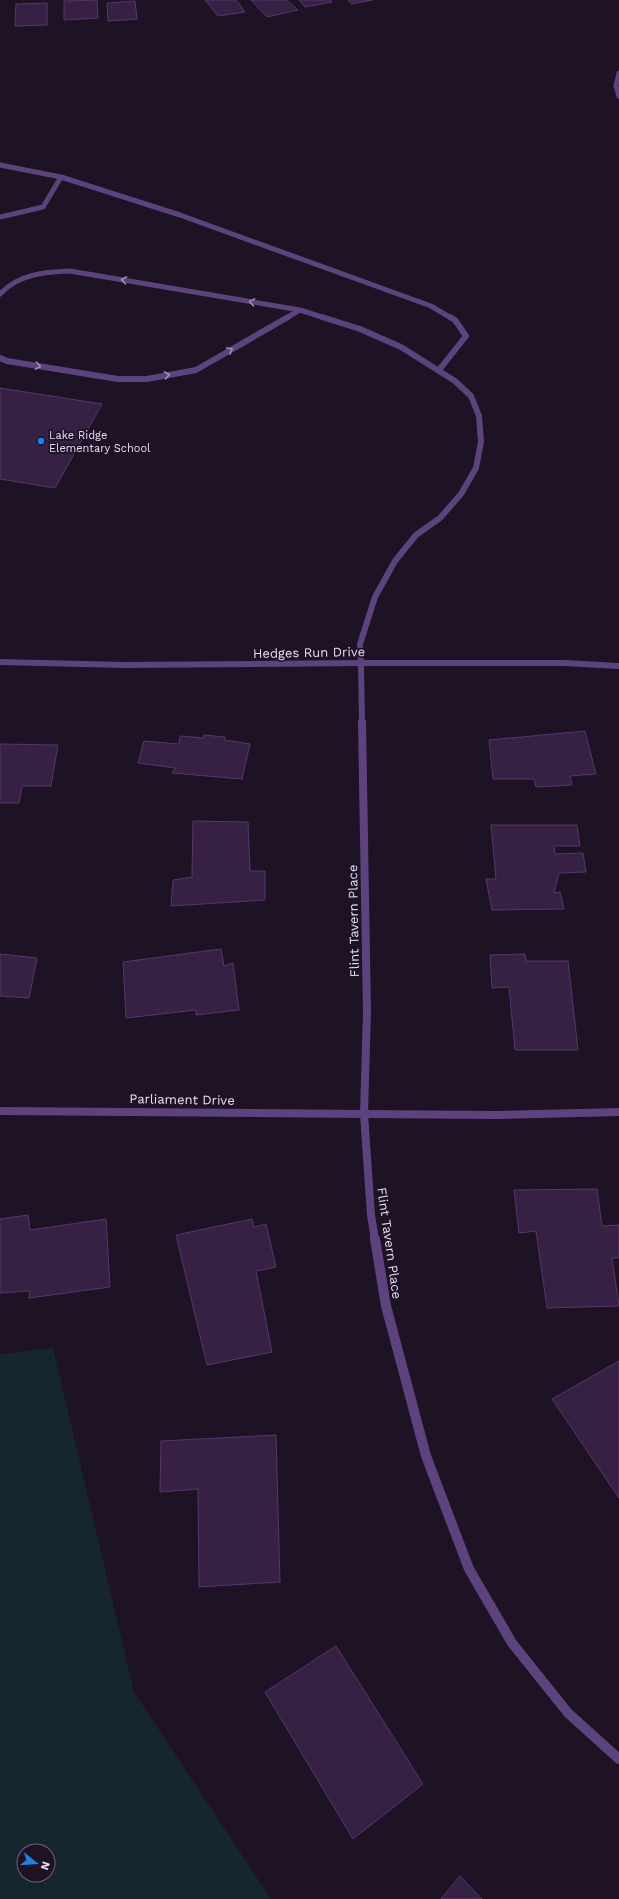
<svg xmlns="http://www.w3.org/2000/svg" width="619" height="1899" font-family="'Work Sans',sans-serif">
<rect width="100%" height="100%" fill="#1d1325"/>
<path fill="#16262f" fill-rule="evenodd" d="M53,1348L134,1692L271,1899H0V1354ZM24,1851H48V1875H24Z"/>
<path fill="#362144" stroke="#57366d" d="M97,0L98,18L64,20V1Z
M205,0H236L245,12L218,16Z
M251,0H287L298,10L267,17Z
M299,0H330L332,2L305,7Z
M348,0H373L351,4Z
M135,1L137,19L108,21L107,3Z
M47,3V25L15,26L16,4Z
M0,388L102,404L55,488L0,479Z
M585,731L596,774L570,776L572,785L536,787L534,779H493L489,740Z
M204,735L225,737V740L250,744L242,779L172,773L175,768L138,763L144,741L179,744L180,736L203,738Z
M0,744L58,745L51,786H22L19,803H0Z
M193,821L248,822L250,871H265V900L171,906L173,880L192,877Z
M491,825H577L580,846H554L555,854L583,853L586,872L559,873L554,893L560,892L564,909L492,910L486,879H496Z
M221,949L224,966L233,963L239,1010L196,1015V1010L126,1018L123,962Z
M0,954L37,958L29,998L0,996Z
M525,954L526,961H568L578,1050H515L509,987L492,988L490,955Z
M597,1189L602,1226L619,1225V1258H612L619,1306L547,1308L536,1231L519,1233L514,1190Z
M28,1215L30,1230L106,1219L110,1287L29,1298L30,1291L0,1293V1219Z
M252,1219L254,1227L266,1224L276,1267L256,1271L272,1352L207,1365L176,1235Z
M619,1361V1498L552,1399Z
M276,1435L280,1582L199,1587L198,1489L160,1492L161,1441Z
M336,1646L423,1784L353,1839L265,1692Z
M460,1876L482,1899H441Z"/>
<g fill="none" stroke-linecap="round" stroke-linejoin="round">
<path stroke="#5d437e" stroke-width="5" d="M0,165L61,177L180,215L431,306L451,318
M0,217L43,207L61,177
M0,294C19,274 44,272 70,271L300,310L286,318
M300,310L325,318"/>
<path stroke="#5d437e" stroke-width="6" d="M322,317L360,329L401,347L455,381L471,396L479,416L481,442L476,468L461,494L440,518L416,535L395,561L375,597L360,644L361,663
M0,358L7,361L118,379H147L196,370L288,317
M439,370L466,336L455,320L450,317"/>
<path stroke="#5d437e" stroke-width="8" d="M364,1114L497,1115L619,1112"/>
<path stroke="#5d437e" stroke-width="5" d="M619,73L616,86L619,96"/>
<path stroke="#5d437e" stroke-width="6" d="M362,723L361,663H565L619,666"/>
<path stroke="#5d437e" stroke-width="8" d="M362,722L367,1012L364,1114L371,1215L375,1240
M0,1111L364,1114"/>
<path stroke="#5d437e" stroke-width="10" d="M375,1239L386,1306L426,1456L469,1569L512,1643L568,1713L619,1759"/>
<path stroke="#5d437e" stroke-width="6" d="M0,662L123,665L361,663"/>
</g>
<defs><path id="oneway-chevron" d="M-2-3.5L2.5 0L-2 3.5" fill="none" stroke-width="1.6" stroke-linecap="round" stroke-linejoin="round"/></defs>
<g stroke="#a48fbc">
<use href="#oneway-chevron" transform="translate(124 280) rotate(-170)"/>
<use href="#oneway-chevron" transform="translate(252 302) rotate(-170)"/>
<use href="#oneway-chevron" transform="translate(230 350) rotate(-30)"/>
<use href="#oneway-chevron" transform="translate(38 366) rotate(10)"/>
<use href="#oneway-chevron" transform="translate(167 375) rotate(-10)"/>
</g>
<circle fill="#1f81e3" stroke="#1d1325" stroke-width="1.5" cx="41" cy="441" r="4"/>
<g text-anchor="middle" stroke-width="3.5" stroke-linejoin="round" paint-order="stroke">
<g font-size="11" fill="#ebdbfa" stroke="#1d1325" text-anchor="start">
<text x="49" y="439">Lake Ridge<tspan x="49" dy="13">Elementary School</tspan></text>
</g>
<g font-size="13" fill="#ebdbfa" stroke="#1d1325">
<text transform="translate(309 652) rotate(-1)" y="5">Hedges Run Drive</text>
<text transform="translate(353 921) rotate(-91)" y="5">Flint Tavern Place</text>
<text transform="translate(182 1099) rotate(1)" y="5">Parliament Drive</text>
<text transform="translate(390 1243) rotate(82)" y="5">Flint Tavern Place</text>
</g>
</g>
<g transform="translate(36 1863) rotate(107)"><circle r="19" fill="#1d1325" stroke="#6f637a"/>
<path d="M0-3L7 15L0 10L-7 15Z" fill="#1f81e3"/>
<text y="-6" font-size="11" font-weight="bold" text-anchor="middle" fill="#ebdbfa">N</text>
</g>
</svg>
